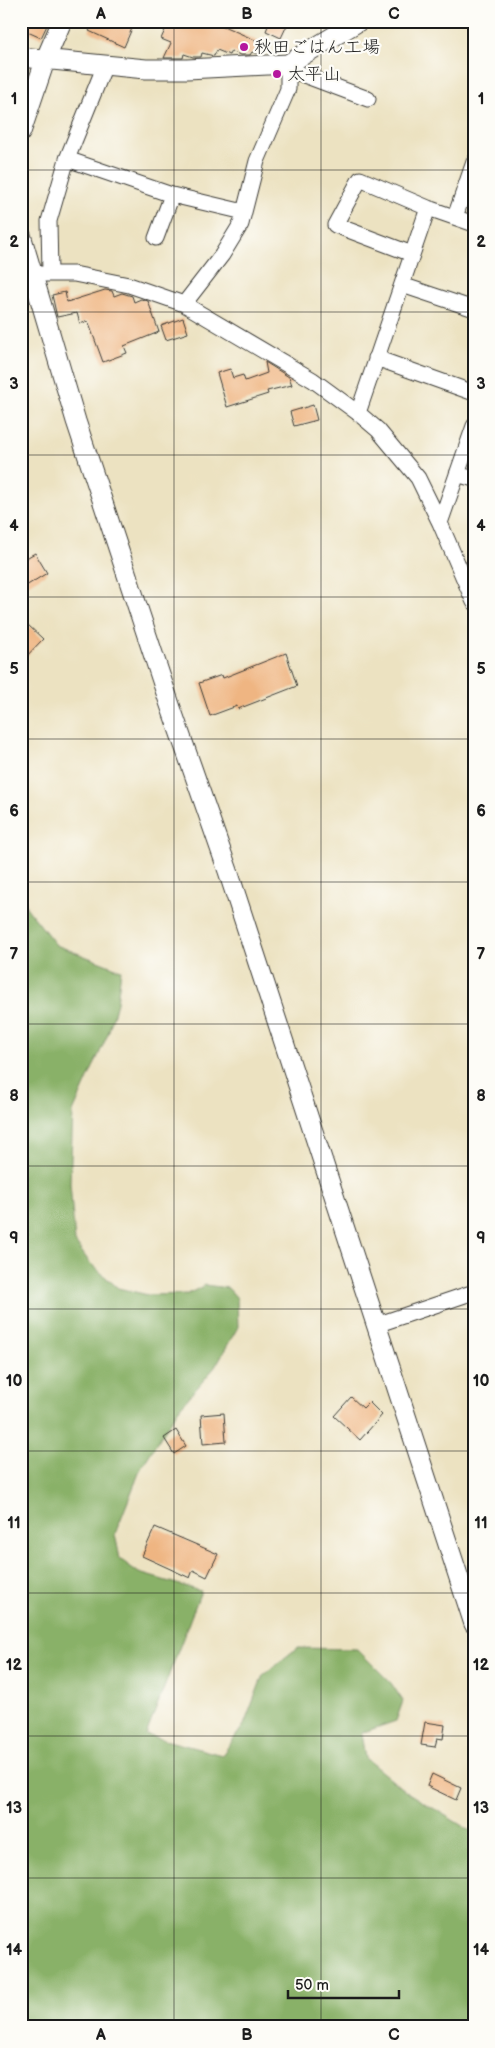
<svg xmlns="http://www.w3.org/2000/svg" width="495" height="2048" font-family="'Balsamiq Sans','Klee One',sans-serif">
<rect width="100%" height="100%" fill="#fdfcf7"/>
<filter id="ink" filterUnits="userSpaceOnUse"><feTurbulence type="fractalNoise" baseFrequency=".02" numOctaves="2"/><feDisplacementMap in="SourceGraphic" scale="10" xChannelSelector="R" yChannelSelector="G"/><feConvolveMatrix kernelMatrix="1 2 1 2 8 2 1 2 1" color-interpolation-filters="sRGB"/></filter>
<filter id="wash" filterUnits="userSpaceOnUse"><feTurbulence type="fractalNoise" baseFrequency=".0096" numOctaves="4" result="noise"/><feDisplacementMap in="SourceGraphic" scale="20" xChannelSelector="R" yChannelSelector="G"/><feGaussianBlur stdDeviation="1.12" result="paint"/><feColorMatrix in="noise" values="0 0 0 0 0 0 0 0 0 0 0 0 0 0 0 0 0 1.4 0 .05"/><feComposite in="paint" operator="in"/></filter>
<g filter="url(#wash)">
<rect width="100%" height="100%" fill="#ece2c1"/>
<path fill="#89b167" stroke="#526642" d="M21,867L26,907L56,945L121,970L117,1003L108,1034L73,1112L70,1183L75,1242L90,1263L118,1288L148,1295L188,1294L205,1285L228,1288L237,1298L238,1327L215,1367L177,1411L141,1468L115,1534L120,1559L139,1573L201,1591L146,1735L222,1755L244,1725L263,1675L297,1648L357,1649L391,1683L403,1701L396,1721L361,1733L365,1758L405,1791L474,1833V2027H21Z"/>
<g id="blocks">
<path fill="#efb582" d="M21,21H49L41,38L21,29Z
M94,21H123L133,26L124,47L89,31Z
M169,21H212L264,44L260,54L252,52L250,55H240L231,51L229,55L217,50L214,56L202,53L201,57H193L184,54L183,58H164L171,43L161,39Z
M270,21H289L281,38L266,31Z
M105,290L112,291L114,296L122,293L132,296L134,302L141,299L148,301L159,332L124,346L127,353L103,362L88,321L80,324L77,313L57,317L52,295L65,292L67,302Z
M183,318L188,333L166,340L161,326Z
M265,362L289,377L292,385L267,391L268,394L227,407L217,373L230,369L233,378L243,375L245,381L267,373Z
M313,405L317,420L294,426L290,412Z
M35,553L47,573L21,589V561Z
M28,625L43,639L21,662V632Z
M286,653L297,686L238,709L237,706L210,716L199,683L222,675L223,678Z
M351,1397L363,1408L369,1402L382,1415L360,1440L334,1416Z
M224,1413L226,1442L203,1444L201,1415Z
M176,1430L186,1446L174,1454L164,1438Z
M155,1527L218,1554L207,1577L193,1570L190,1578L142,1556Z
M425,1722L445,1725L443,1739L437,1738L435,1747L421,1745Z
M432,1774L461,1788L456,1800L427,1786Z"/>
</g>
</g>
<g filter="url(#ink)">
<use href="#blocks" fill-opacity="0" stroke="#3b3a35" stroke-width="1"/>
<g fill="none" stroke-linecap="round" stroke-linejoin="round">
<defs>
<path id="minor" d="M288,69L368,99
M67,159L172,195L244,212
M455,217L474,162
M156,238L172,195
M412,254L335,225L360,179L428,208
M50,273L49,221L67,159L105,65
M32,274H74L129,285L184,304L313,380L358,413L378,430L418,478L440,523L474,602
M402,285L474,309
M21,289L24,285L34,282
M184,304L222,255L241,224L257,161L288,89V64
M376,358L474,393
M358,413L428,208L474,224
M457,474L474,479
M440,523L474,426
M376,1325L474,1292"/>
<path id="tertiary" d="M21,57L146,69H187L288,64L359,21
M21,132L46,58L62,21
M21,235L76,421L170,705L228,871L474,1624"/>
</defs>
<use href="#minor" stroke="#3b3a35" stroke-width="17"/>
<use href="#tertiary" stroke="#3b3a35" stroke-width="21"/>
<use href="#minor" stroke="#fff" stroke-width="15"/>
<use href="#tertiary" stroke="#fff" stroke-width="19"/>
</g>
</g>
<path fill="none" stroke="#1c1c1c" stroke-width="1" stroke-opacity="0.55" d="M174,21V2027M321,21V2027M21,170H474M21,312H474M21,455H474M21,597H474M21,739H474M21,882H474M21,1024H474M21,1166H474M21,1309H474M21,1451H474M21,1593H474M21,1736H474M21,1878H474"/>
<g fill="#b5179e" stroke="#fdfcf7" stroke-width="2">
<circle cx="244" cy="47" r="5"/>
<circle cx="277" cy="74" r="5"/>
</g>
<g text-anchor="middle" stroke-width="4.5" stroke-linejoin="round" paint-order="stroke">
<g font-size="18" fill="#1c1c1c" stroke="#fdfcf7" text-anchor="start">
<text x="254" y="53">秋田ごはん工場</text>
<text x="287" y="80">太平山</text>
</g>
</g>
<rect width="495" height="2048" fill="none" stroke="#fdfcf7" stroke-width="55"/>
<path d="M288 1990v8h111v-8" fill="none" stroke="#1c1c1c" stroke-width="2.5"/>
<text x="295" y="1990" font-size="15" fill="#1c1c1c" stroke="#fdfcf7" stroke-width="4" paint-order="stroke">50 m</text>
<rect x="28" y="28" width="440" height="1992" fill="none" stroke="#1c1c1c" stroke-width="2"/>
<g font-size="16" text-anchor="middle" font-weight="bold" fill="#1c1c1c">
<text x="101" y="19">A</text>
<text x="247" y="19">B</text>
<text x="394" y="19">C</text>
<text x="14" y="104">1</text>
<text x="481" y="104">1</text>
<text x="14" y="247">2</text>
<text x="481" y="247">2</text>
<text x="14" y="389">3</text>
<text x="481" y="389">3</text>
<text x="14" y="531">4</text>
<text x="481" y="531">4</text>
<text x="14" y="674">5</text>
<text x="481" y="674">5</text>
<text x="14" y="816">6</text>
<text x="481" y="816">6</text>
<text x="14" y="959">7</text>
<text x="481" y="959">7</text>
<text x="14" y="1101">8</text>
<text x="481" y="1101">8</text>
<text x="14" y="1243">9</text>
<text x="481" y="1243">9</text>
<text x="14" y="1386">10</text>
<text x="481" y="1386">10</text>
<text x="14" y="1528">11</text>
<text x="481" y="1528">11</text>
<text x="14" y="1670">12</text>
<text x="481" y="1670">12</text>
<text x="14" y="1813">13</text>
<text x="481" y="1813">13</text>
<text x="14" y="1955">14</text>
<text x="481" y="1955">14</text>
<text x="101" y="2040">A</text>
<text x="247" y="2040">B</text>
<text x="394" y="2040">C</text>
</g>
</svg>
